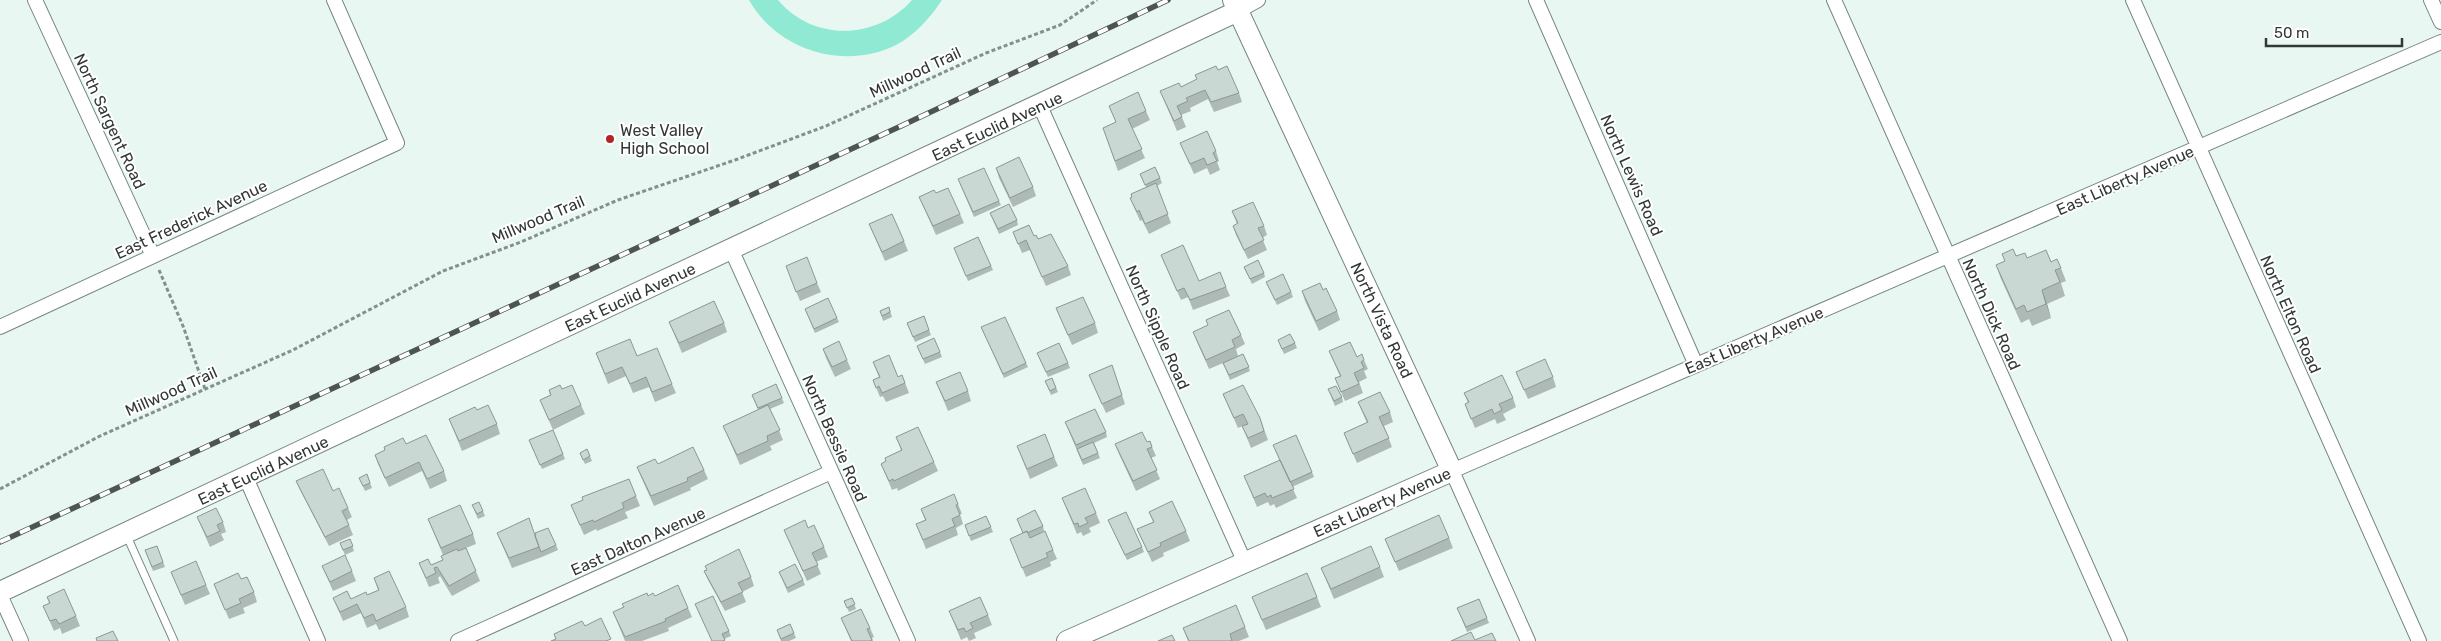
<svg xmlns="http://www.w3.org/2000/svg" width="2441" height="641" font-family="Rubik,sans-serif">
<rect width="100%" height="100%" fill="#e8f7f2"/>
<path fill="#90ead3" d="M749,0H778C813,42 877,40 912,0H942C931,17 914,36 896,45C843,71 777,50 749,0Z"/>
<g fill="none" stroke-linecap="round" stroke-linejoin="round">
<defs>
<path id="lane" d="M126,534L174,641"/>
<path id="street" d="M35,0L153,256
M1536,0L1696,365
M1834,0L2120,641
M2133,0L2419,641
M2431,0L2441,22
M1238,11L1258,0
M1040,106L1245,563
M731,249L908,641
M0,327L397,143L334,0
M246,478L318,641
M0,595L21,641
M458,641L831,472
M1528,641L1452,471L2441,42"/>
<path id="secondary" d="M0,592L1238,11
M1067,641L1452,471L1233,0"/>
</defs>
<use href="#lane" stroke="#778581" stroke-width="9"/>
<use href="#street" stroke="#778581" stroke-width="16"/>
<use href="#secondary" stroke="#778581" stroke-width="22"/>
<path stroke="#858f8c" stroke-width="3" stroke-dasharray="4 2.5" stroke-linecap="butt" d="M159,270L183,326L205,389
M0,489L100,436L293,350L443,271L521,242L618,200L735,160L826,126L986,53L1060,25L1097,0"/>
<use href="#lane" stroke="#fff" stroke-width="7"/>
<use href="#street" stroke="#fff" stroke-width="14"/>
<use href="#secondary" stroke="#fff" stroke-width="20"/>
<defs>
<path id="rail" d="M0,542L901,126L1168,0"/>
</defs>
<use href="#rail" stroke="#4d5553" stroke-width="5.5"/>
<use href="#rail" stroke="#fff" stroke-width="4" stroke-dasharray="11" stroke-linecap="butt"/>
</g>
<path fill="#aebab6" d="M1218,70L1239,93L1242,102L1214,112L1208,99L1190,108L1191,111L1181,115L1186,127L1177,131L1160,91L1181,87Z
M1109,106L1146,111L1150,120L1132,129L1145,158L1118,171L1103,128L1116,122Z
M1180,143L1216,151L1219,161L1217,162L1220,170L1210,175L1207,168L1194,174Z
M996,168L1033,187L1036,196L1013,207L999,178Z
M1140,174L1160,178L1162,183L1157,186L1171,223L1149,234L1142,220L1140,221L1130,198L1146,187Z
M960,184L999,201L1001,205L974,217Z
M936,193L960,214L964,223L936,235L923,206L919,197Z
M1232,211L1264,226L1267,235L1262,238L1267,250L1248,259L1236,235L1233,226L1237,224Z
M990,213L1017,220L1018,225L999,234Z
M869,224L904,241L908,251L885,261Z
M1013,232L1034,236L1068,266L1071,275L1046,286L1030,250L1022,253Z
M978,237L993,270L968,281L954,248Z
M2002,254L2051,262L2061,268L2066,281L2061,283L2065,296L2047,304L2051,318L2032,326L2029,319L2021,323L2001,279L1996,265L2005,261Z
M1161,255L1199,281L1226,287L1230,296L1193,310L1188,297L1181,300Z
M786,266L817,283L821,292L800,301Z
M1244,267L1264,273L1265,277L1252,284Z
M1266,282L1291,292L1293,297L1277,305Z
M1323,290L1337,311L1340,320L1319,331L1305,301L1302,291Z
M889,307L892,317L883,321L880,311Z
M1056,308L1095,323L1098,333L1072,345Z
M805,309L837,318L839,322L815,333Z
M924,316L931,335L915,342L907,323Z
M669,322L724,323L727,332L682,353Z
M981,327L1026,363L1028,367L1004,378Z
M1193,332L1241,335L1245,344L1236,349L1238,356L1243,354L1250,371L1230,380L1223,363L1209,369L1197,342Z
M1278,340L1295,343L1297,348L1284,354Z
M917,346L940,352L942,357L925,364Z
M823,349L847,360L851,369L835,377L826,358Z
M1329,351L1357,357L1364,360L1368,369L1364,371L1367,378L1359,382L1363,393L1345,401L1335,378L1340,376Z
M596,353L637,356L672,384L676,393L655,402L649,387L633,393L626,376L608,384Z
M1037,353L1068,363L1070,368L1048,377Z
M873,362L898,377L902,375L909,393L886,402L883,396L880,397L873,380L879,377Z
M1112,365L1125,404L1106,413L1089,375Z
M1516,372L1553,377L1556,387L1528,399Z
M1052,378L1058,392L1051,395L1045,381Z
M936,382L968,391L971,401L948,411Z
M776,384L784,403L770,409L783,440L770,446L772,450L740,465L727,435L723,426L758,410L752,395Z
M1328,389L1342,397L1343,402L1335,406Z
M549,390L581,405L585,414L553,430L540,400L550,395Z
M1464,393L1513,398L1516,407L1503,414L1506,420L1497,424L1495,419L1475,428L1465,404L1468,403Z
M1223,394L1260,418L1268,440L1251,448L1242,426L1247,424L1238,428Z
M1358,402L1390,412L1393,422L1384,426L1392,447L1357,463L1344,433L1367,423Z
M477,410L497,424L500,434L462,451L449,419Z
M1065,422L1106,432L1107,437L1094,443L1100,458L1083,465Z
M896,437L934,462L938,471L898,491L897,488L892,490L881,464L886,461L901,450Z
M1147,442L1152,447L1156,456L1151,458L1160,479L1136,491L1119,454L1115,444Z
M406,444L444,471L447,481L430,489L422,471L389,487L378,464L375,455L385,450L384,447Z
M531,445L563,454L565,459L542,469Z
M1273,445L1312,472L1314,477L1292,487L1297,498L1276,508L1274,504L1270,506L1268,502L1257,507L1244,476L1280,460Z
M1017,446L1054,457L1058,466L1030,479Z
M587,449L592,461L585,464L580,453Z
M658,464L704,470L708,479L690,488L691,490L654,506L641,477L637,467Z
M367,474L372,488L365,491L359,478Z
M296,481L333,491L348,508L352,517L347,520L353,535L329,546L300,490Z
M636,496L640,506L625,512L628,518L597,531L596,529L584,535L571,505Z
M1062,498L1096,513L1100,523L1089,528L1091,532L1083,536L1081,532L1077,534Z
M958,504L962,514H960L963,524L956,528L958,535L926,549L916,524L925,520L921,509Z
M472,505L483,511L485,516L478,519Z
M1149,512L1186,531L1190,541L1163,553L1164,556L1152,562L1137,529L1153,522Z
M986,516L993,532L971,541L965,525Z
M197,517L223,522L226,532L221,534L224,540L210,547Z
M428,519L473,534L476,544L466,548L480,581L452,596L440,576L438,578L440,583L429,587L419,563L431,565L442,560L443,555Z
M1017,519L1043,526L1044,531L1030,538L1053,550L1057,559L1050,562L1051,566L1026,577L1010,539L1023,533Z
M1108,520L1142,547L1144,552L1127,560Z
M808,528L824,547L828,557L816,562L821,574L807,581L788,539L784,530Z
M497,533L535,536L556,545L558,550L542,557L512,568Z
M1449,538L1453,548L1399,571L1385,539Z
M350,539L354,551L345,555L340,543Z
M157,546L165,567L153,571L145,550Z
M322,566L352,571L356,581L333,591Z
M1380,567L1384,577L1334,599L1321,568Z
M704,571L751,577L754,586L742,592L746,602L725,611L708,580Z
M171,572L206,585L210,594L185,605Z
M779,572L803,580L805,585L788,593Z
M374,578L406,607L409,617L379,630L376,624L367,628L361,613L343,621L333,598L351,599L367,595L378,590Z
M241,579L254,592L257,602L243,608L245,613L229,619L214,584Z
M648,596H655L688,608L692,617L668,628L669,631L642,641H625L613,612Z
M47,597L76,616L80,626L62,634L60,628L54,631L43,606L49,603Z
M1252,597H1317L1321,607L1266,630Z
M852,598L856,609L849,612L844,601Z
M1479,599L1489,623L1467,632L1457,608Z
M695,604L729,631L731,636L724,639L725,641H712Z
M949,611L988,615L992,625L974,633L976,638L969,641L967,637L961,640Z
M841,618L870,628L874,637L872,638L873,641H851Z
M790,624L796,638L789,641H781L777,630Z
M1245,627L1249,637L1239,641H1188L1183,628Z"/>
<path fill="#8d9794" d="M2042,290L2047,304L2051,318L2046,304Z"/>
<path fill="#cad8d4" stroke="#8d9794" d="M1216,66L1218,70L1227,66L1239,93L1211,102L1205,90L1186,98L1188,101L1177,106L1182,117L1174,121L1160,91L1179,83L1181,87L1197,79L1195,75Z
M1138,92L1146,111L1128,119L1142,149L1115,161L1103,128L1116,122L1109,106Z
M1207,131L1216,151L1213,153L1217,161L1207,165L1204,158L1190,164L1180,143Z
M1019,157L1033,187L1010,198L996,168Z
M1155,167L1160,178L1145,185L1140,174Z
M984,168L999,201L973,212L958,179Z
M1156,183L1168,214L1145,224L1139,210L1137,212L1130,198L1132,197L1131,194Z
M948,188L960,214L933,226L919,197L934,190L936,193Z
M1253,202L1264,226L1258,228L1264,240L1244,250L1233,226L1238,223L1232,211Z
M1009,204L1017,220L998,229L990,213Z
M892,214L904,241L882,252L869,224Z
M1029,225L1034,236L1036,235L1038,239L1051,234L1068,266L1042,277L1026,240L1018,244L1013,232Z
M978,237L991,266L966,276L954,248Z
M1183,245L1199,281L1220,272L1226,287L1190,300L1184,288L1177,291L1161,255Z
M2013,249L2016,256L2025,253L2027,258L2046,250L2051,262L2057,259L2061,268L2055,270L2060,282L2042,290L2046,304L2027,312L2024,305L2016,309L1996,265L2005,261L2002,254Z
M807,257L817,283L796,292L786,266Z
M1258,260L1264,273L1250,279L1244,267Z
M1283,274L1291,292L1275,300L1266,282Z
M1320,283L1323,290L1326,288L1337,311L1316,321L1302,291Z
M1083,297L1095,323L1068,335L1056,308Z
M828,298L837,318L814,329L805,309Z
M714,301L724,323L679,343L669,322Z
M889,307L890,312L882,316L880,311Z
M1229,310L1241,335L1232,340L1235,347L1206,360L1193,332L1208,325L1206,320Z
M924,316L929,330L913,337L907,323Z
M1005,317L1026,363L1003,374L981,327Z
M1290,334L1295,343L1282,349L1278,340Z
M934,338L940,352L923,359L917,346Z
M630,339L637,356L657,348L672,384L652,392L646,377L630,384L622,367L605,374L596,353Z
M839,341L847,360L832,367L823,349Z
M1350,342L1357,357L1362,354L1364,360L1361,362L1364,368L1354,373L1359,384L1341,392L1335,378L1341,376L1329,351Z
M1059,343L1068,363L1046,372L1037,353Z
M1243,354L1249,367L1229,375L1223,363Z
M889,355L898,377L902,375L905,383L882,393L879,386L876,388L873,380L880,377L873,362Z
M1545,359L1553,377L1524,390L1516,372Z
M1112,365L1122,395L1102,404L1089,375Z
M960,372L968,391L945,401L936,382Z
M1502,375L1513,398L1499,404L1502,410L1494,414L1492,409L1471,419L1465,404L1469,402L1464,393Z
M1052,378L1056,388L1050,391L1045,381Z
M776,384L782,398L758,408L752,395Z
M560,385L562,389L572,385L581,405L549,420L540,400L551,395L549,390Z
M1243,385L1260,418L1264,431L1248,438L1242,426L1248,424L1243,414L1234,418L1223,394Z
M1336,386L1342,397L1334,401L1328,389Z
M1380,392L1390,412L1379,417L1389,438L1353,454L1344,433L1368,422L1358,402Z
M488,405L497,424L459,441L449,419L475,407L477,410Z
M768,405L780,430L767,436L768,441L737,455L723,426Z
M1095,409L1106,432L1076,445L1065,422Z
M918,427L934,462L894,481L893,479L889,481L881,464L886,461L885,458L902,450L896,437Z
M553,430L563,454L540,465L529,440Z
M1142,432L1147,442L1150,441L1152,447L1147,449L1157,470L1133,481L1115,444Z
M1045,434L1054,457L1027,469L1017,446Z
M426,435L444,471L427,479L419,462L385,478L375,455L385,450L384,447L403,438L406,444Z
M1296,435L1312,472L1290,482L1273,445Z
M1093,442L1098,453L1082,460L1077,449Z
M693,447L704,470L687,478L688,481L651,496L637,467L655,459L658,464Z
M587,449L590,456L583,460L580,453Z
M1280,460L1294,489L1272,498L1271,495L1267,497L1265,493L1254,498L1244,476Z
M323,469L333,491L339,488L348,508L342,511L349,525L325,537L296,481Z
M367,474L370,483L363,486L359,478Z
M629,479L636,496L622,503L624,508L594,522L593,520L580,525L571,505L583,500L582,497Z
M1085,488L1096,513L1085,518L1088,523L1079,527L1078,523L1074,524L1062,498Z
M954,494L958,504L956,505L960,515L952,519L955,526L923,540L916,524L926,520L921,509Z
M1172,501L1186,531L1160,543L1161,546L1148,552L1137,529L1154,522L1149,512Z
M479,502L483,511L477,514L472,505Z
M460,505L473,534L441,548L428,519Z
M216,508L223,522L217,525L220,531L207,537L197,517Z
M1035,510L1043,526L1027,533V531L1023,533L1017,519Z
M1126,512L1142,547L1125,555L1108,520Z
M1439,515L1449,538L1395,562L1385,539Z
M986,516L991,527L969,536L965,525Z
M529,518L539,547L509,558L497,533Z
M805,520L808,528L814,525L824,547L812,553L818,565L803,571L784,530Z
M548,528L556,545L541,552L535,536L536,535L535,533Z
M1027,531L1030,538L1045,531L1053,550L1046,553L1048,557L1022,568L1010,539Z
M350,539L353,546L343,550L340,543Z
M157,546L163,562L152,567L145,550Z
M1371,546L1380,567L1331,589L1321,568Z
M466,548L476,571L449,586L437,567L434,568L436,573L426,578L419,563L428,559L431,565L443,560L441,556L457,549L458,551Z
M739,549L751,577L738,583L743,592L721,602L704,571L707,570L705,566Z
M345,555L352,571L330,582L322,566Z
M196,561L206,585L181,595L171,572Z
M795,564L803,580L787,588L779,572Z
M389,571L406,607L376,621L373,614L364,618L357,604L340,612L333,598L347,591L351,599L366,592L367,595L379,590L374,578Z
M238,573L241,579L247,577L254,592L239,599L241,603L225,610L214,584Z
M1307,573L1317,597L1262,620L1252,597Z
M678,585L688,608L665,619L666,621L625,637L613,612L624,607L622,604L647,593L648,596L653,593L655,596Z
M64,589L76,616L59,624L56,619L50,621L43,606L50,603L47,597Z
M713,596L729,631L722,634L725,640L723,641H712L695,604Z
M980,597L988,615L970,623L973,628L966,632L964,628L958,630L949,611Z
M852,598L855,604L847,608L844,601Z
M1479,599L1487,618L1466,627L1457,608Z
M1236,605L1245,627L1230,634L1232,641H1189L1183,628Z
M861,609L870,628L867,629L872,640L870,641H852L841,618Z
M601,618L611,639L606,641H551L556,639L554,634L582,621L585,626Z
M790,624L794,633L781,639L777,630Z
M113,631L118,641H97L96,638Z
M1471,632L1475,640L1492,633L1496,641H1451Z
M1172,635L1175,641H1158Z"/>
<circle fill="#b32225" stroke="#fff" stroke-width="2" cx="610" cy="139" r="5"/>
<g text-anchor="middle" stroke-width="4" stroke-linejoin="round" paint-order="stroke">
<g font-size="16" fill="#323837" stroke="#fff">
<text transform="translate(915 72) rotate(-25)" y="6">Millwood Trail</text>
<text transform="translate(110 121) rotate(65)" y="6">North Sargent Road</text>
<text transform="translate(997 126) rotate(-25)" y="6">East Euclid Avenue</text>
<text transform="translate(1632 175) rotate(66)" y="6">North Lewis Road</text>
<text transform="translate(2125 180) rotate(-24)" y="6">East Liberty Avenue</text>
<text transform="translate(191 219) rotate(-25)" y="6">East Frederick Avenue</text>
<text transform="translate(538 219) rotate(-23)" y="6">Millwood Trail</text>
<text transform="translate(630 297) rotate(-25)" y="6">East Euclid Avenue</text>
<text transform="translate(1992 314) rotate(66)" y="6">North Dick Road</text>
<text transform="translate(2291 314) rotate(66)" y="6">North Elton Road</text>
<text transform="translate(1382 320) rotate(65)" y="6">North Vista Road</text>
<text transform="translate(1158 327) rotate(66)" y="6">North Sipple Road</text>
<text transform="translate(1754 340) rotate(-23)" y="6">East Liberty Avenue</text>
<text transform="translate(171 391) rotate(-24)" y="6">Millwood Trail</text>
<text transform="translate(835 438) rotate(66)" y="6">North Bessie Road</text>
<text transform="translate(263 470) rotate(-25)" y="6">East Euclid Avenue</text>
<text transform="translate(1382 502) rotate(-24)" y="6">East Liberty Avenue</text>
<text transform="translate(638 541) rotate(-24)" y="6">East Dalton Avenue</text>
</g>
<g font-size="16" fill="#323837" stroke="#fff" text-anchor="start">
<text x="620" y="136">West Valley<tspan x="620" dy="18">High School</tspan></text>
</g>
</g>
<path d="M2266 38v8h136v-8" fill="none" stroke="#323837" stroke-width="2.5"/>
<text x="2274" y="38" font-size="15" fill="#323837" stroke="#ffffff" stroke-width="4" paint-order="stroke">50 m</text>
</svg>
